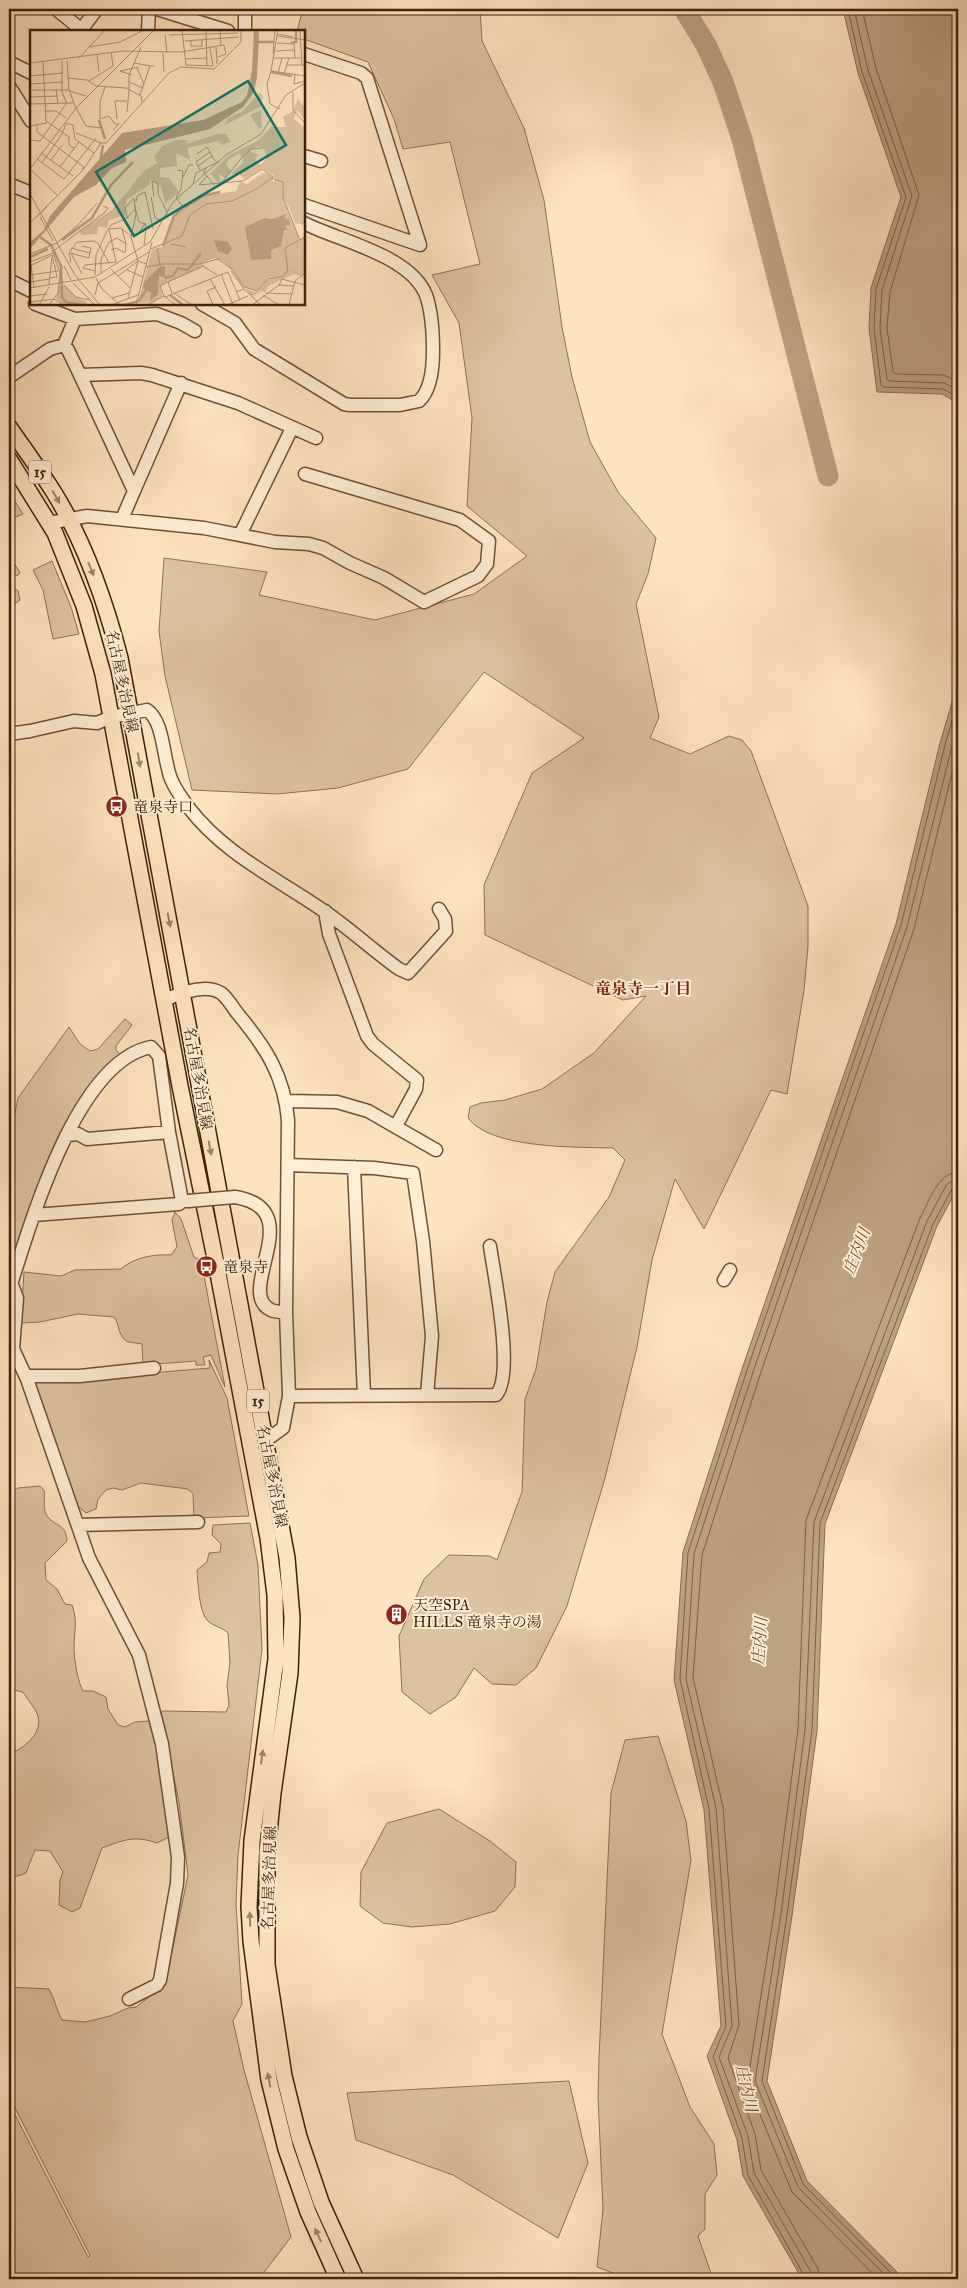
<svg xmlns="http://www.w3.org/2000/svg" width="967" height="2288" font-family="'IM FELL Great Primer','Noto Serif JP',serif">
<rect width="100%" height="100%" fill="#fde3bf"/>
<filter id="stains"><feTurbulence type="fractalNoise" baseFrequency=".004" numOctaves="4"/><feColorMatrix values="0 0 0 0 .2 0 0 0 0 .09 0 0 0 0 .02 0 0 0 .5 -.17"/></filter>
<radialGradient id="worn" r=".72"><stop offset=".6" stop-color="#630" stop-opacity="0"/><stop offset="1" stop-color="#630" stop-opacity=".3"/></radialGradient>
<path fill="#dcc2a1" stroke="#8c7156" d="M303,9H480L482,41L524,128L544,200L562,327L572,377L590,442L618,492L656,538L648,574L636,604L659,717L650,738L690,754L729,736L742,740L751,751L808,906V947L804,990L787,1094L771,1090L704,1229L675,1179L652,1260L637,1347L605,1478L567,1606L536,1668L516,1685L492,1684L474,1668L456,1697L430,1714L402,1692L399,1636L424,1579L449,1555L490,1556L497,1560L522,1492L525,1399L536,1369L547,1302L555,1272L609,1197L625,1160L613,1148C576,1147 491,1149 468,1118L470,1107L481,1103L505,1100L542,1089L594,1053L646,996L623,1000L485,935L484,885L532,773L584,738L484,672L408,769L338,788L277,794L192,790L165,676L159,631L164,558L267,572L259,595L375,620L474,594L527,556L467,506L472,418L459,323L432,275L480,264L450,142L403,149L394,119L368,62L304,39V31H297Z
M11,495L23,514L9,520V497Z
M9,554L20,573L17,576L9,571Z
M52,561L71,607L79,634L53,639L43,590L33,570Z
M9,584L18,591L20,600L10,608Z
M125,1019L132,1025L116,1046V1050L121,1055L98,1076L15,1261L9,1259V1143L18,1098L69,1027L80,1044L90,1051L98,1049Z
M175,1212L181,1219L194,1257L201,1260L225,1387L211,1355L203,1357L205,1365H196V1361L143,1365L142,1344C138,1343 133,1343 129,1342C118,1339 120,1325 114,1317L78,1314L40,1322L23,1323L21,1320L24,1272L61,1276L75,1270L121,1269C134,1257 155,1254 171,1255L177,1247L172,1220Z
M209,1360L227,1398L249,1516L194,1518L193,1494L188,1489L141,1483L122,1490L113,1488L106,1490L98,1499L96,1509L86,1513L75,1504L33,1383L210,1368Z
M40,1486L44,1490C45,1497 43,1508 46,1514C53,1527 66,1522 67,1541L45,1563L46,1580L57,1589L65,1604L72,1605C78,1621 74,1632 74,1648C74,1659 78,1683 83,1691H93L106,1697L108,1709L118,1725L125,1727L135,1722L150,1721L156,1743L171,1836L157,1843C134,1835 124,1840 102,1848L80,1908L72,1912L59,1905L60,1880L63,1872L50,1851L35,1850L26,1873L18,1876H9V1754C23,1749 43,1734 38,1716C36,1709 27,1699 23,1692L9,1689V1509L11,1504L10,1493L18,1488Z
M250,1523L258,1565L262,1649L238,1855L236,1904L242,2004L233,2021L244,2070L291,2237L259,2279H9V2103L88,2257L90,2255L9,2096V1987L49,1989C55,1999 56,2010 62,2020L85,2022L110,2016L128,2008L136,2007L165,1985L188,1875L179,1802L161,1715L162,1711L226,1712L229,1705L227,1685L230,1663L228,1633C222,1627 213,1626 208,1621C199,1613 198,1583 197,1570L207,1562L209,1553L220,1552L221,1544L212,1535L213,1525Z
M658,1736L686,1821L691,1860L662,2034L690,2107L714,2144L717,2175L705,2194V2229L698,2236L713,2279H629L597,2267L603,2209L598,2097L599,2058L611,1793L625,1740Z
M439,1809L490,1841L516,1862L515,1887L495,1911L450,1924L412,1927L383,1923L360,1906L361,1872L387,1823Z
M569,2081L588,2163L558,2238L453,2175L356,2140L347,2093Z"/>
<path fill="#bca182" stroke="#896d53" d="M843,9H958V403L942,394L877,392L869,328L871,288L901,197L858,73Z
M958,682V1187L937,1226L825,1524L817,1731L792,1916L767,2081L807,2181L904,2279H802L743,2176L737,2140L707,2056L721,2026L704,1810L674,1680L683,1552L743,1366L896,924L940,743Z"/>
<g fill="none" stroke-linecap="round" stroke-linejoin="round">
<path stroke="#7c6047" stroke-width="1" d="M848,9L862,72L906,197L876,289L874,328L881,385L883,387L943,389L958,397
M854,9L868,70L912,196L882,290L880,328L887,379L889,381L944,383L958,390
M862,9L876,68L919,195L890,292L887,328L893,372L896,374L943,375L958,381
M806,2279L748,2175L742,2138L713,2057L726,2026L709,1809L680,1679L688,1553L748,1367L901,925L945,745L958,700
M812,2279L811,2272L754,2173L748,2136L719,2057L732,2026L716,1808L686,1679L694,1554L754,1369L907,927L958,722
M820,2279L818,2269L761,2170L755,2134L728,2058L739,2025L723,1807L693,1678L702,1555L761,1372L914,929L958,748
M878,2279L792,2192L749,2088L748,2079L774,1913L798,1729L806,1520L920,1218C929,1202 937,1173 958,1172
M889,2279L798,2187L755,2081L781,1914L805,1730L814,1522L927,1221L947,1184L952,1181L958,1180
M897,2279L803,2184L762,2081L787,1915L812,1730L820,1523L933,1224L952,1189L958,1186"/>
<path stroke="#bca182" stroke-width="21" d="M684,9L706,45L723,82L742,139L828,476"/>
<defs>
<path id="minor" d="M56,9L83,31
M157,9L228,31
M81,30L97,9
M148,31L149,9
M245,31V9
M304,54L361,73L367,78L420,245L304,205
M9,62L31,73
M9,86L31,121
M304,156L321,161
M9,184L31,193
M9,280L31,291
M35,304L75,319L157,314L181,323L195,331
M202,304L235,323L254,349L344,404L350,405H400L419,401C431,390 433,367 433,351C433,333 432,312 426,295C410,255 339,241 304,223
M64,345L75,319
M80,375L134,491L122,519
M9,377L50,349L64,345L68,350L80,375L141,373L152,375L238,403L316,438
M134,491L181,383
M49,523L87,516L204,528L275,542L309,544L323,548L350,563L384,578L424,602L478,576L487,564L489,541L460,520L305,474
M240,535L292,428
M9,734L30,731L74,721L97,723L111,717L147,710C164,721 163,759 171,779C175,789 183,800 189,808C224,854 278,879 324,911C350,929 374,951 399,969L408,973L446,931L445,919L439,909
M325,911L329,934L367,1036L373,1044L417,1080L416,1089L396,1126
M165,1000C180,993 205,983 221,993C227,997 233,1008 238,1014C266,1048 284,1075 288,1120L286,1312L289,1396L283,1428L265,1441
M287,1101L337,1102L368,1111L436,1150
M67,1135L78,1134L87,1139L169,1132
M288,1165L374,1168L413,1173L423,1241L432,1336L427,1395
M354,1167L364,1395
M235,1197C311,1209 233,1292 271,1310C275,1312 282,1312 286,1312
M34,1215L179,1204L182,1201H188
M724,1280L730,1270
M12,1285L17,1298L13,1349L27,1379L89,1558L139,1655L162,1744L178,1857L177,1883L160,1980L157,1985L129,1999
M9,1291C30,1226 75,1062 151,1047L159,1056L169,1132L182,1201
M26,1376H80L154,1368
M289,1396L496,1395C515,1375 494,1275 490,1246
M78,1525L198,1522"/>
<path id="major" d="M9,427C24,448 39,469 53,491C85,542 105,600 120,658L287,1558L292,1618L290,1673L273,1793L267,1852V1965L284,2076L299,2137L321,2202L356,2279
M9,459L55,533L84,606L103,674L180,1086L217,1268L268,1538L275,1595L276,1659L252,1841L249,1907L251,1941L269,2080L286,2149L308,2212L338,2279"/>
</defs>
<use href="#minor" stroke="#6d5139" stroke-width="15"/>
<use href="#major" stroke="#3d200c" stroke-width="18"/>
<use href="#minor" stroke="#feedd5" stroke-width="12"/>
<use href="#major" stroke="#fde3bf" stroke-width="15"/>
<defs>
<path id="minor-bridge" d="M188,1201L235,1197"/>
</defs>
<use href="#minor-bridge" stroke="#6d5139" stroke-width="15" stroke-linecap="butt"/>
<use href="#minor-bridge" stroke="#feedd5" stroke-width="12"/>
</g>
<defs><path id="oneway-solid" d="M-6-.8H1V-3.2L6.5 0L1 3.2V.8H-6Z" transform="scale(1.25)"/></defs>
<g fill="#9d8266">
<use href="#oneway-solid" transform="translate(56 497) rotate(60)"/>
<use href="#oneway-solid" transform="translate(91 569) rotate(68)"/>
<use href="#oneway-solid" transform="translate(139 760) rotate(80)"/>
<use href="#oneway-solid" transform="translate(169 920) rotate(79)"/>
<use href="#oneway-solid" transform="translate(210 1148) rotate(79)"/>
<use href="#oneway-solid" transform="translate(262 1757) rotate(-82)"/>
<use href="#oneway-solid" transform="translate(250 1919) rotate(-92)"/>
<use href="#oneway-solid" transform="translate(269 2080) rotate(-101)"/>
<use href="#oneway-solid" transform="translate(318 2235) rotate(-114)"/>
</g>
<defs>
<symbol id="bus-disc" viewBox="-11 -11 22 22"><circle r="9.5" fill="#8f2418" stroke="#feedd5"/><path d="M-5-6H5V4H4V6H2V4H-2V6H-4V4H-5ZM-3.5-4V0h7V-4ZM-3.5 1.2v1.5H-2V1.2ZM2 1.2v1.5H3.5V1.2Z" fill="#fff"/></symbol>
<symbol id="building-disc" viewBox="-11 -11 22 22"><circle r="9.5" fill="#8f2418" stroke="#feedd5"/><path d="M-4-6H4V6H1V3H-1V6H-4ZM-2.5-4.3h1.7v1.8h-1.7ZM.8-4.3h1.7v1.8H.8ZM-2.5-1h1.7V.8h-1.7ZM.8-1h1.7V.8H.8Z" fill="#fff"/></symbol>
</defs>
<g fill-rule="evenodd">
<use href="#bus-disc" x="104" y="794" width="25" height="25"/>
<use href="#bus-disc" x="194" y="1254" width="25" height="25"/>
<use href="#building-disc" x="384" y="1602" width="25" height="25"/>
</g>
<g text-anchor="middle" stroke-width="4" stroke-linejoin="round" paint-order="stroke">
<g fill="#feedd5" stroke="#775e48" stroke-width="1">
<rect x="29" y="460.5" width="22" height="23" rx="4"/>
<rect x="247" y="1389.5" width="22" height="23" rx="4"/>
</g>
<g font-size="14" font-weight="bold" fill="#3d200c">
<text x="40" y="477">15</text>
<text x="258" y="1406">15</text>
</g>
<g font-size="15" fill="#3d200c" stroke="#feedd5">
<text transform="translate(122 681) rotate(78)" y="5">名古屋多治見線</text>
<text transform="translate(198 1078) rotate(80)" y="5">名古屋多治見線</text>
<text transform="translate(272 1476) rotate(79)" y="5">名古屋多治見線</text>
<text transform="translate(269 1878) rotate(-88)" y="5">名古屋多治見線</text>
</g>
<g font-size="15" fill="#3d200c" stroke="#feedd5" text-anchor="start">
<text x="133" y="812">竜泉寺口</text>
<text x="223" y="1272">竜泉寺</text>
<text x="413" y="1610">天空SPA<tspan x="413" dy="17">HILLS 竜泉寺の湯</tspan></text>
</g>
<g font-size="16" font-weight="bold" fill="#7a1f14" stroke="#feedd5">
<text x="643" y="994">竜泉寺一丁目</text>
</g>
<g font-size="16" font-style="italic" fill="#694d35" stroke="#feedd5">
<text transform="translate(856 1251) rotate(-69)" y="6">庄内川</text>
<text transform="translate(759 1641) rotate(-86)" y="6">庄内川</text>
<text transform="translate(747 2088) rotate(77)" y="6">庄内川</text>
</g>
</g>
<g transform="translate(30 30)">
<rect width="275" height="275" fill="#fde3bf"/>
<path d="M230,62L233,66L231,76L195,95L198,88L213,81ZM268,69L275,78V90L267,80L264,89L275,98V195L265,193L259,177L253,167L268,205L270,209L275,207V245H270L275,249L264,244L238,256L235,263L232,261L221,267L216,259L224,262L229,261L238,250L250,248H238L230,260H223L214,256L195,232L184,228L171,233L175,236L130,256L132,266L124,272L108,273L122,220L134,216L139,197L148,182L173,166L206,161L210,152L217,154L233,143L241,145L243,152L245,151L243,145L232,138L214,149L209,144H201L213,133V127L219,121L228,125L225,129L231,135L237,128L235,120L229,116L221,119L212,127L209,123L198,130L196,134L201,141L195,148L188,143L191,152L188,153L181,144L178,146L198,126L229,110L241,97H256L253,87L263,81ZM231,80L232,97L229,99L220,85ZM188,104H196L201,112L192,115L188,111L157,118L160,130L146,123L147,136L130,138V147L139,148L149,162L140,170L135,173L131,156L120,149L119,155L96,170L95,185L79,190L77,198L68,196L67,204L52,205L49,201L82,180L114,141L127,133L124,127L132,116L146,110H158L156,114ZM34,255L46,267L57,272L56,275H36L26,269L29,256Z" fill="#dcc2a1"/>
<path d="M224,0H228L229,6L227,47L224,62L213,77L180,99L95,120L96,132L82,138L66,155L44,167L0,219V212L14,200L20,186L92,103L173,90L212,72L217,65L222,41ZM256,184L254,188L259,189L260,195L255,196L258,200H254L251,216L241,220V229L221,230L215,197L235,188L242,189ZM184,210L198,212L202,219L198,225L188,221ZM131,236L135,237V248L129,245L128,264L120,271L121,263L113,258L114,252Z" fill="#bca182"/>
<path fill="none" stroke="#bca182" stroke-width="2.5" d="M228,12H244M261,13L266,12V0M241,42L262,46M69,90L75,109M70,133L73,115M154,178L173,166L190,162M10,207L21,215L31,236L32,267L36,272L51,275M32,210L62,188L81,155L103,132M133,216L144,186L153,178M0,227L18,219M135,248L143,246L148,238L158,240L171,223M140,265L153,275M94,275L109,271L116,260"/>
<path fill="none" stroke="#b09577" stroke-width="1" d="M152,0L156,35L183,36L180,18M176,0L177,36M190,0L191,16M248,0L241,41L275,46M270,0L272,35M247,4L263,7M135,5L137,23M139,5L208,3M247,6L275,10M161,10V16H172V10M155,11L209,7M247,13L264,14L265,28M59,17L90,12L112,1M186,17L187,34M246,21L264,20M133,23L134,42M243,24L245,0M67,25L69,42M49,28L75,0M244,28H272M156,29L177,28M37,30L39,60L45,76L56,96L70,98M32,31V62L37,74M13,32L16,91L39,107V115L44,118M0,33L93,21L151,22L194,15L196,24L188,27M104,33L120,36M257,35H275M107,38L114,54M241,41L237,54L240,74L250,79M248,43L252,28M254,44L259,28M102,45L90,41L109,37M265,45L264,54L275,51M0,46L33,43M38,48L57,50L66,56L96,58L111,66L112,72M59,51L83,36L81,22M99,52L113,58M0,54L33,52M75,57L70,72V89L79,86L85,94H89L83,100M26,59L28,74M99,59V45L111,17M0,60H39M40,61L56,66M263,62V80L274,92M110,65L120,36H125M0,67L27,66M0,74L43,73M15,81H26L36,88M97,82L99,60M87,89L85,71H97M36,93L43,95L45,109L64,123M7,95V102L54,137L52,139M0,96L17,93M46,103L71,113M0,110L10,111L36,74M11,123L43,146M167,124L177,117L185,131M7,129L34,149L66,108M21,130L32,115M12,133L32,104L36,94M168,136L182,126M30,137L49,112M176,138L174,142L184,155M0,139L27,165M0,139L47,77L124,0M147,140L153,141L151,159L146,168L154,178M170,140L166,132L180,122M153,147L159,135H163M241,148L253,152V167L269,208M192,152L214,125L222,119L232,118M163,154L166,143L189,131M0,164L45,245L70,275M121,167L125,188L131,191M124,167L122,151L128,154V164L137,182M106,172L107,166L115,162L123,199M106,181L109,192L115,194M10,187L23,211M97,188L95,178L104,168L106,184L101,207L108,231L98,268M3,190L17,177M0,193L53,140L71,113H76L139,43L151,37L184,39L211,12V0M79,199L86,232M79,199L91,198L101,206M109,204L115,193L116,198M141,214L156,217M69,215L79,233M114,215L116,199M41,218L60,223M127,218L130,234M121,219L152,206L160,185L176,174L202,171L228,158L243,147L232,139L213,151L169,155L177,146M81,220L86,218L95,223L96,214M22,222L74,183L78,178L73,176M40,223L59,228L61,218L52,216M41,223L52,244M0,224L27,213L48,195L67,173M0,232L23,223L30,243L28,263L19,275M41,233L39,223L47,212L64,211L69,214M1,235L4,257M0,236L22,225L27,247L20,248M34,236L41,250M173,236L187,245M116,237L133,234H169L188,229L202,239L214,257L227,261L238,249L251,247L258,241L255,218L275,207M81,239L100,258M97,240L113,247M65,241L53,238L55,235L86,232M201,241L214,259M71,243V229L79,212L87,208L96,214L92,199M191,244L203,275M0,245L28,241M65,245L66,225L76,203L81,195L97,188L106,178M88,246L108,231L117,234M66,248L72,259L90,275M180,249L195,275M0,252L20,249M138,252L130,256L134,266L146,275M43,253L65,275M19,254L22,227M34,255L46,267L59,270M249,255L252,249L275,255M0,258L65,247L120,212L143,172L196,125L231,104L256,65L275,53M206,262L214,259L231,275M142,263L138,252L173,236M144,263L162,275M236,263L262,264M65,265L68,253L119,222M233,265L249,275M0,266L17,264M135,267L198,242L210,270M82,268L99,263M0,272L24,269L34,275M9,275L19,257M81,275L108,265M106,275L122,212M117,275L134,266M183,275L177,261L186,257M197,275L218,266M222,275L249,255L264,256M259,275L265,251L275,243"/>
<path fill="#0f766e" fill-opacity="0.15" stroke="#0f766e" stroke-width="2.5" d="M218,51L256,115L104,206L66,142Z"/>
<rect width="275" height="275" fill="none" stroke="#3d200c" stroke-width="2.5"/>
</g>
<rect width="967" height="2288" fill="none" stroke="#fde3bf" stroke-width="30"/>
<rect x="10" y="10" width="947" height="2268" fill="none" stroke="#3d200c" stroke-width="2.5"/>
<rect x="15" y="15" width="937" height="2258" fill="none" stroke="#3d200c"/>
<rect width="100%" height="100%" filter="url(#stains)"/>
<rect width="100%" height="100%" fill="url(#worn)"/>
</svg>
